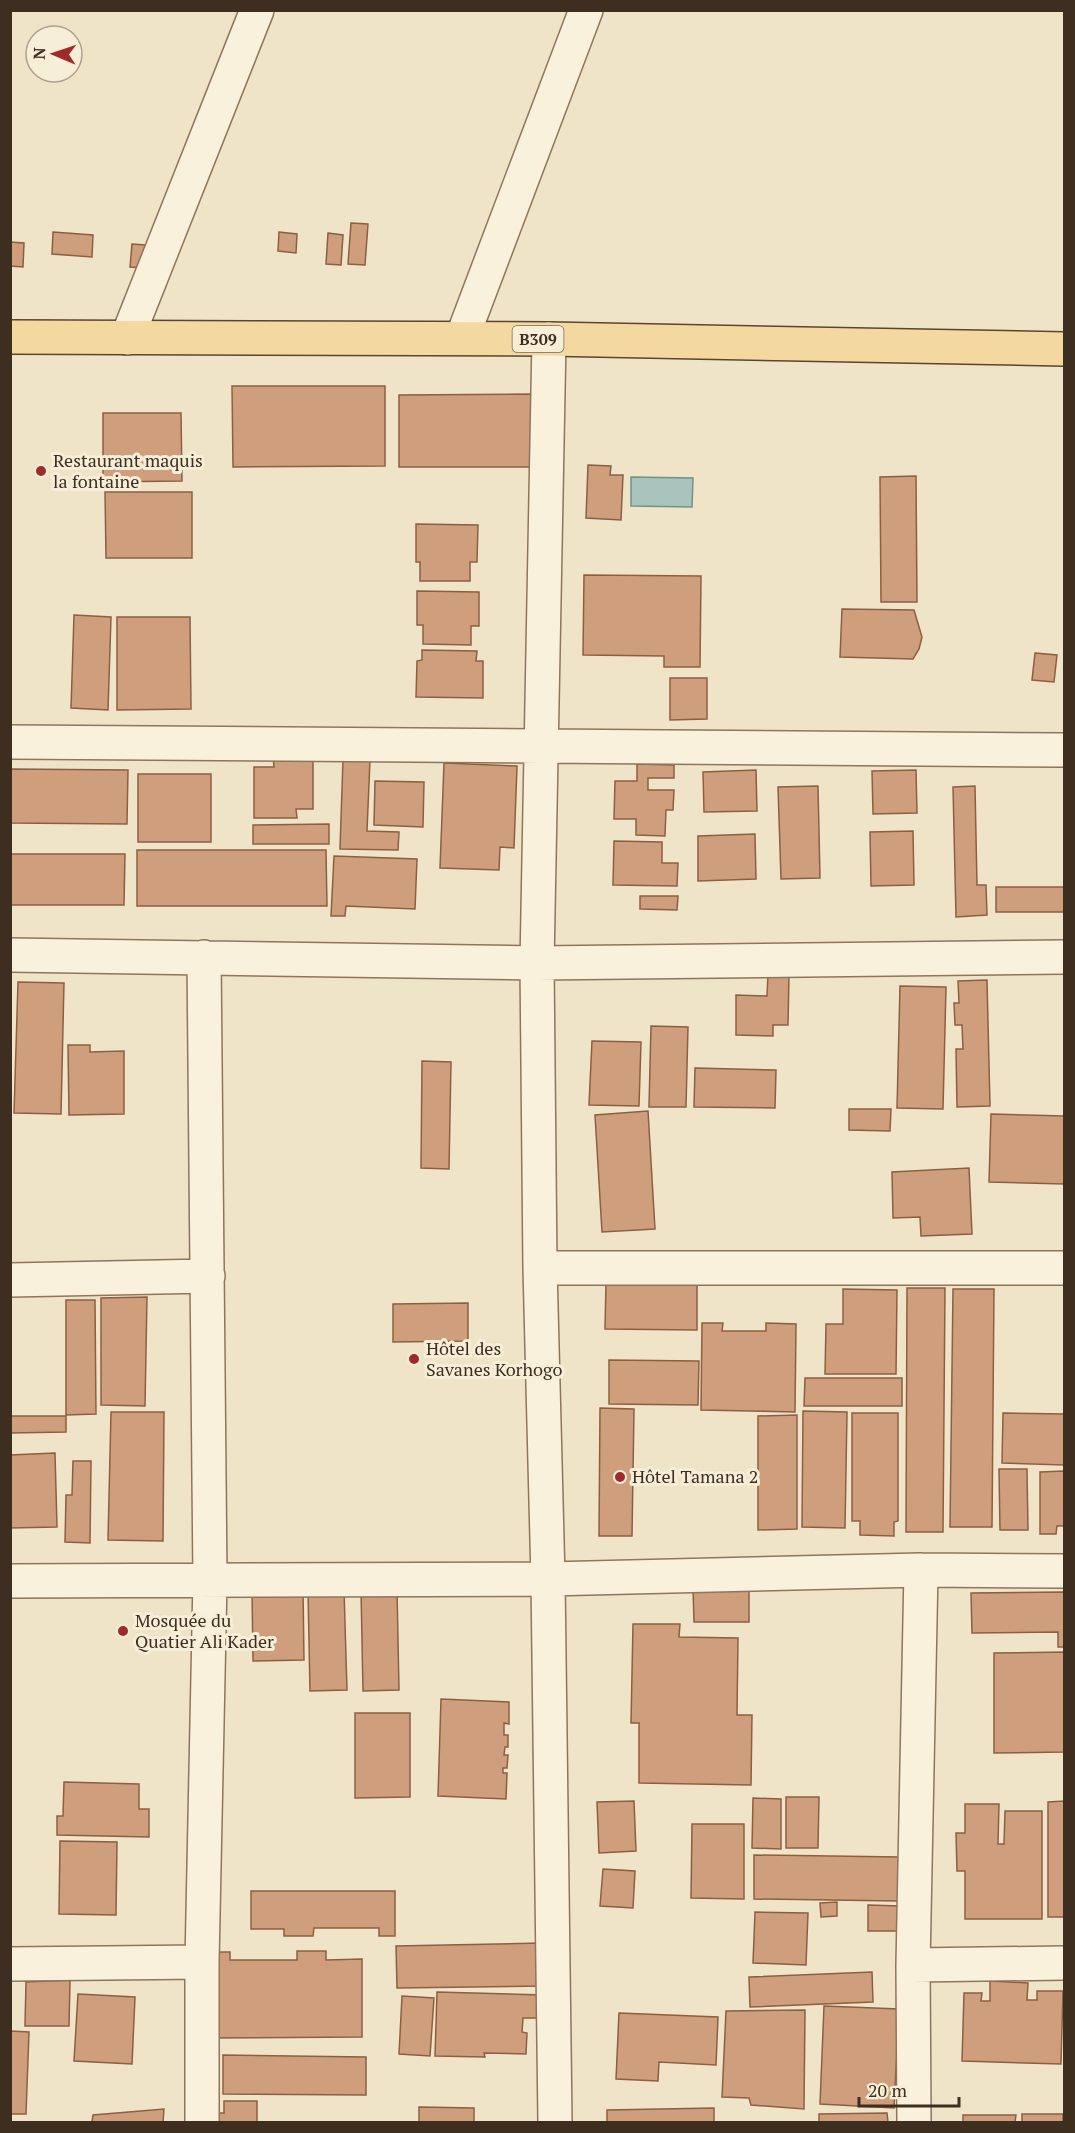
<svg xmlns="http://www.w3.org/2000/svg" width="1075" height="2133" font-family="'PT Serif',serif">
<rect width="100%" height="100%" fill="#f0e4c8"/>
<path fill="#a9c4bc" stroke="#6f938a" stroke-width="1.5" d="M631,477L693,478L692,507L631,506Z"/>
<path fill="#cf9f7d" stroke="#8d5f41" stroke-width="1.5" d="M351,223L368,224L365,265L348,264Z
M53,232L93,235L92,257L52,254Z
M279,232L297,234L296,253L278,251Z
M328,233L343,235L341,265L326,264Z
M10,242L24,243L23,267L10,266Z
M132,244L145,245L143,268L130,267Z
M232,386H385V466L233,467Z
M535,394V467H399V395Z
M103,413H181L182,481L103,482Z
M588,465L611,466L610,475H623L621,520L586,518Z
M916,476L917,602H881L880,477Z
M105,492H192V558H106Z
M416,524L478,525L477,562H470V581H420V562H416Z
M584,575L701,576L700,667H664V656L583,655Z
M417,591L479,592V626H471V645L423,644V625H417Z
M842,609L914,610L922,637L919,649L913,659L840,657Z
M74,615L111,617L108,710L71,708Z
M117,617H190L191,709L117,710Z
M422,650L477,651L476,661H483V698L416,697L417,661L422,660Z
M1035,653L1057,655L1054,682L1032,680Z
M670,678H707V719L670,720Z
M273,756H313V809H296L297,818H254V767H274Z
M343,759L370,760L367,831L399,832L398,850L340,849Z
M444,763L517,766L514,848L500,847L499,870L440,868Z
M637,764L674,765V778H648V790H674L673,810H666L665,836L636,835V819H614L615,781H637Z
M10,769L128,770L127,824L10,823Z
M756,770L757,811L704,812L703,772Z
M916,770L917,813L873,814L872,771Z
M138,774H211V842H138Z
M375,781L424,782L423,827L374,825Z
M818,786L820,878L781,879L778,787Z
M975,786L977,885H986L987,915L956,917L953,787Z
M329,824V844H253V825Z
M913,831L914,885L871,886L870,832Z
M755,834L756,879L698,881V836Z
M614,841L662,842V863H678L677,886L613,885Z
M137,850H326L327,906H137Z
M10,854H125L124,905H10Z
M334,856L417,859L415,909L346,906L345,916H331Z
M996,887H1064V912H996Z
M640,896H678L677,910L640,909Z
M768,974L789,975L788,1025H773V1036L736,1035V995L767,996Z
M987,980L990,1106L957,1107L956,1049H963L962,1025H955L954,1003H959L958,981Z
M18,982L64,983L61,1114L14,1113Z
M900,986L946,987L943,1109L897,1108Z
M651,1026L688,1027L686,1107H649Z
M592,1041L641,1042L639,1106L589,1105Z
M68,1045H90V1052L124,1051V1114L69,1115Z
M422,1061L451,1062L449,1169L421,1168Z
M695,1068L776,1070L775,1108L694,1107Z
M849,1109H891L890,1131L849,1130Z
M648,1111L655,1229L602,1232L595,1115Z
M991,1114L1064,1116V1184L989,1182Z
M969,1168L972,1234L921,1236L920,1217L893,1218L892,1172Z
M606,1282L697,1283V1330L605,1329Z
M907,1288H945L943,1532H906Z
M843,1289L897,1290L896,1374H825L826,1324H843Z
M953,1289H994L992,1527H950Z
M147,1297L145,1406L101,1405V1298Z
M66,1300H95L96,1414L66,1415Z
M468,1303V1341L393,1342V1304Z
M702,1323H723L722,1331H766V1323L796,1324L795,1412L701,1410Z
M609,1360L699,1361L698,1405L609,1404Z
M805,1378H902V1406H804Z
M600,1408L634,1409L632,1536H599Z
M803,1411L847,1412L845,1528L802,1527Z
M111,1412H164L163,1541L108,1540Z
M852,1413H898V1521L894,1522V1536L860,1535V1521H852Z
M1003,1413L1064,1414V1465L1002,1463Z
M797,1415V1529L758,1530V1416Z
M10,1416H66V1432L10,1433Z
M55,1453L57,1527L10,1528V1455Z
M73,1461H91L90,1543L65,1542L66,1495H72Z
M999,1469H1027L1028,1530H1000Z
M1064,1471V1526H1057L1056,1534H1040V1472Z
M693,1588H749V1622H694Z
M303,1589L304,1660L253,1661L252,1590Z
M397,1589L399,1690L363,1691L361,1590Z
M344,1590L347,1690L310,1691L308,1591Z
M1064,1592V1647H1058V1632L972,1633L971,1593Z
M633,1624H680L679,1637L738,1638L737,1715H752L751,1785L639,1783V1723H631Z
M1064,1652V1752L994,1753V1653Z
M441,1699L509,1702V1724L504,1723V1735H508V1747H505L504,1755H508L507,1768H503V1773H507L506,1799L438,1796Z
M355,1713H410V1797L355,1798Z
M64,1782L139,1784V1809H149V1837L57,1835V1816H63Z
M786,1797H819L818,1848H786Z
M753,1798L781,1799V1849L752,1848Z
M634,1801L636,1851L599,1853L597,1802Z
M1064,1801V1917H1048V1802Z
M965,1804H999L998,1844H1004L1005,1811H1042V1919H965V1871H957L956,1833H965Z
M692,1824H744V1899L691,1898Z
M60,1841L117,1842L116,1915L59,1914Z
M754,1855L900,1857L899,1901L754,1899Z
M603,1869L635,1871L633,1908L600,1906Z
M251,1891H395V1936H379V1928H314L313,1936H284V1929H251Z
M837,1902V1916L821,1917L820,1903Z
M868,1905L900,1906L899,1931H868Z
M755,1912L808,1913L806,1965L753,1963Z
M542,1943L543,1986L397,1988L396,1946Z
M297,1951H326V1960L362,1959V2037L215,2038V1952H230V1960H297Z
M872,1972L873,2002L750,2007L749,1977Z
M70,1980L69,2026H25L26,1982Z
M990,1981L1028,1983L1027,2000H1037V1991H1063L1061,2064L962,2061L964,1993H982L981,2001H990Z
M437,1992L543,1995V2018H523L522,2032L527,2033L526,2054L484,2053L485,2057L435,2056Z
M78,1994L135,1997L132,2064L74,2061Z
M402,1996L434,1998L430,2056L399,2054Z
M824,2006L899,2009L894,2108L820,2104Z
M805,2010L804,2109L751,2105L749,2098L722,2097L726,2011Z
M619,2013L718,2017L716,2065L659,2062L658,2081L616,2079Z
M10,2031L29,2032L26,2114H10Z
M223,2055L366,2057V2095L223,2094Z
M224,2101H257V2122H216V2113H224Z
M419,2107L474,2108V2122H419Z
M714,2108V2122H607V2110Z
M164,2109L163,2122H92L93,2115Z
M887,2113L888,2122H819V2114Z
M1022,2114H1063V2122H1022Z
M963,2115H1016L1015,2122H963Z"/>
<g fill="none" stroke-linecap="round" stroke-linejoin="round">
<defs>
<path id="street" d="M127,338L257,10
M462,338L586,10
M549,339L537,963L540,1268L548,1579L555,2122
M10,742L1064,750
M10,955L537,963L1064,957
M540,1268H1064
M10,1280L208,1276
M10,1581L548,1579L921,1570L1064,1571
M10,1964L202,1962
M913,1965L1064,1963
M202,2122V1962L210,1580L204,957
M914,2122L913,1965L921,1570"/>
<path id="primary" d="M10,337L549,339L1064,349"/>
</defs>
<use href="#street" stroke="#8d765c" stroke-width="36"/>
<use href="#primary" stroke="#5b4430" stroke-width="36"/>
<use href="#street" stroke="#faf1dc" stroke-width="33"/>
<use href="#primary" stroke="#f3d9a0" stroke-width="33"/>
</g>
<g fill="#9e2a2b" stroke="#f7eed8" stroke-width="2">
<circle cx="41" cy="471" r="6"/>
<circle cx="414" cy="1359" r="6"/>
<circle cx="620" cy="1477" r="6"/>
<circle cx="123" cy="1631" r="6"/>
</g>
<g text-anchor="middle" stroke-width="6" stroke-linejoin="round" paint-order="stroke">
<rect fill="#f7eed8" stroke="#756857" stroke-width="1.5" x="512.5" y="326" width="51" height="26" rx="4.5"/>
<g font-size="16" font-weight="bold" fill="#3d2e20">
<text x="538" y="345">B309</text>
</g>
<g font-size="18" fill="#3d2e20" stroke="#f7eed8" text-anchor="start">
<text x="53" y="467">Restaurant maquis<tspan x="53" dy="21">la fontaine</tspan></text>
<text x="426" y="1355">Hôtel des<tspan x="426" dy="21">Savanes Korhogo</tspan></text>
<text x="632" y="1483">Hôtel Tamana 2</text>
<text x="135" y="1627">Mosquée du<tspan x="135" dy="21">Quatier Ali Kader</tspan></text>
</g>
</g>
<rect width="1075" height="2133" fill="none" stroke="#3d2e20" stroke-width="24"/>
<g transform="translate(54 54) rotate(272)"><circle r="28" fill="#f7eed8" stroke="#ada18e" stroke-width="1.5"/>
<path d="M0-4.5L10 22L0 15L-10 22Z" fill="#9e2a2b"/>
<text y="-9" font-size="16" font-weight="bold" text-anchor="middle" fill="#3d2e20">N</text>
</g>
<path d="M859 2097v9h100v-9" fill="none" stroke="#3d2e20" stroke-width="3"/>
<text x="868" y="2097" font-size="18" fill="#3d2e20" stroke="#f7eed8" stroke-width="4.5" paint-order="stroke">20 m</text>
</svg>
